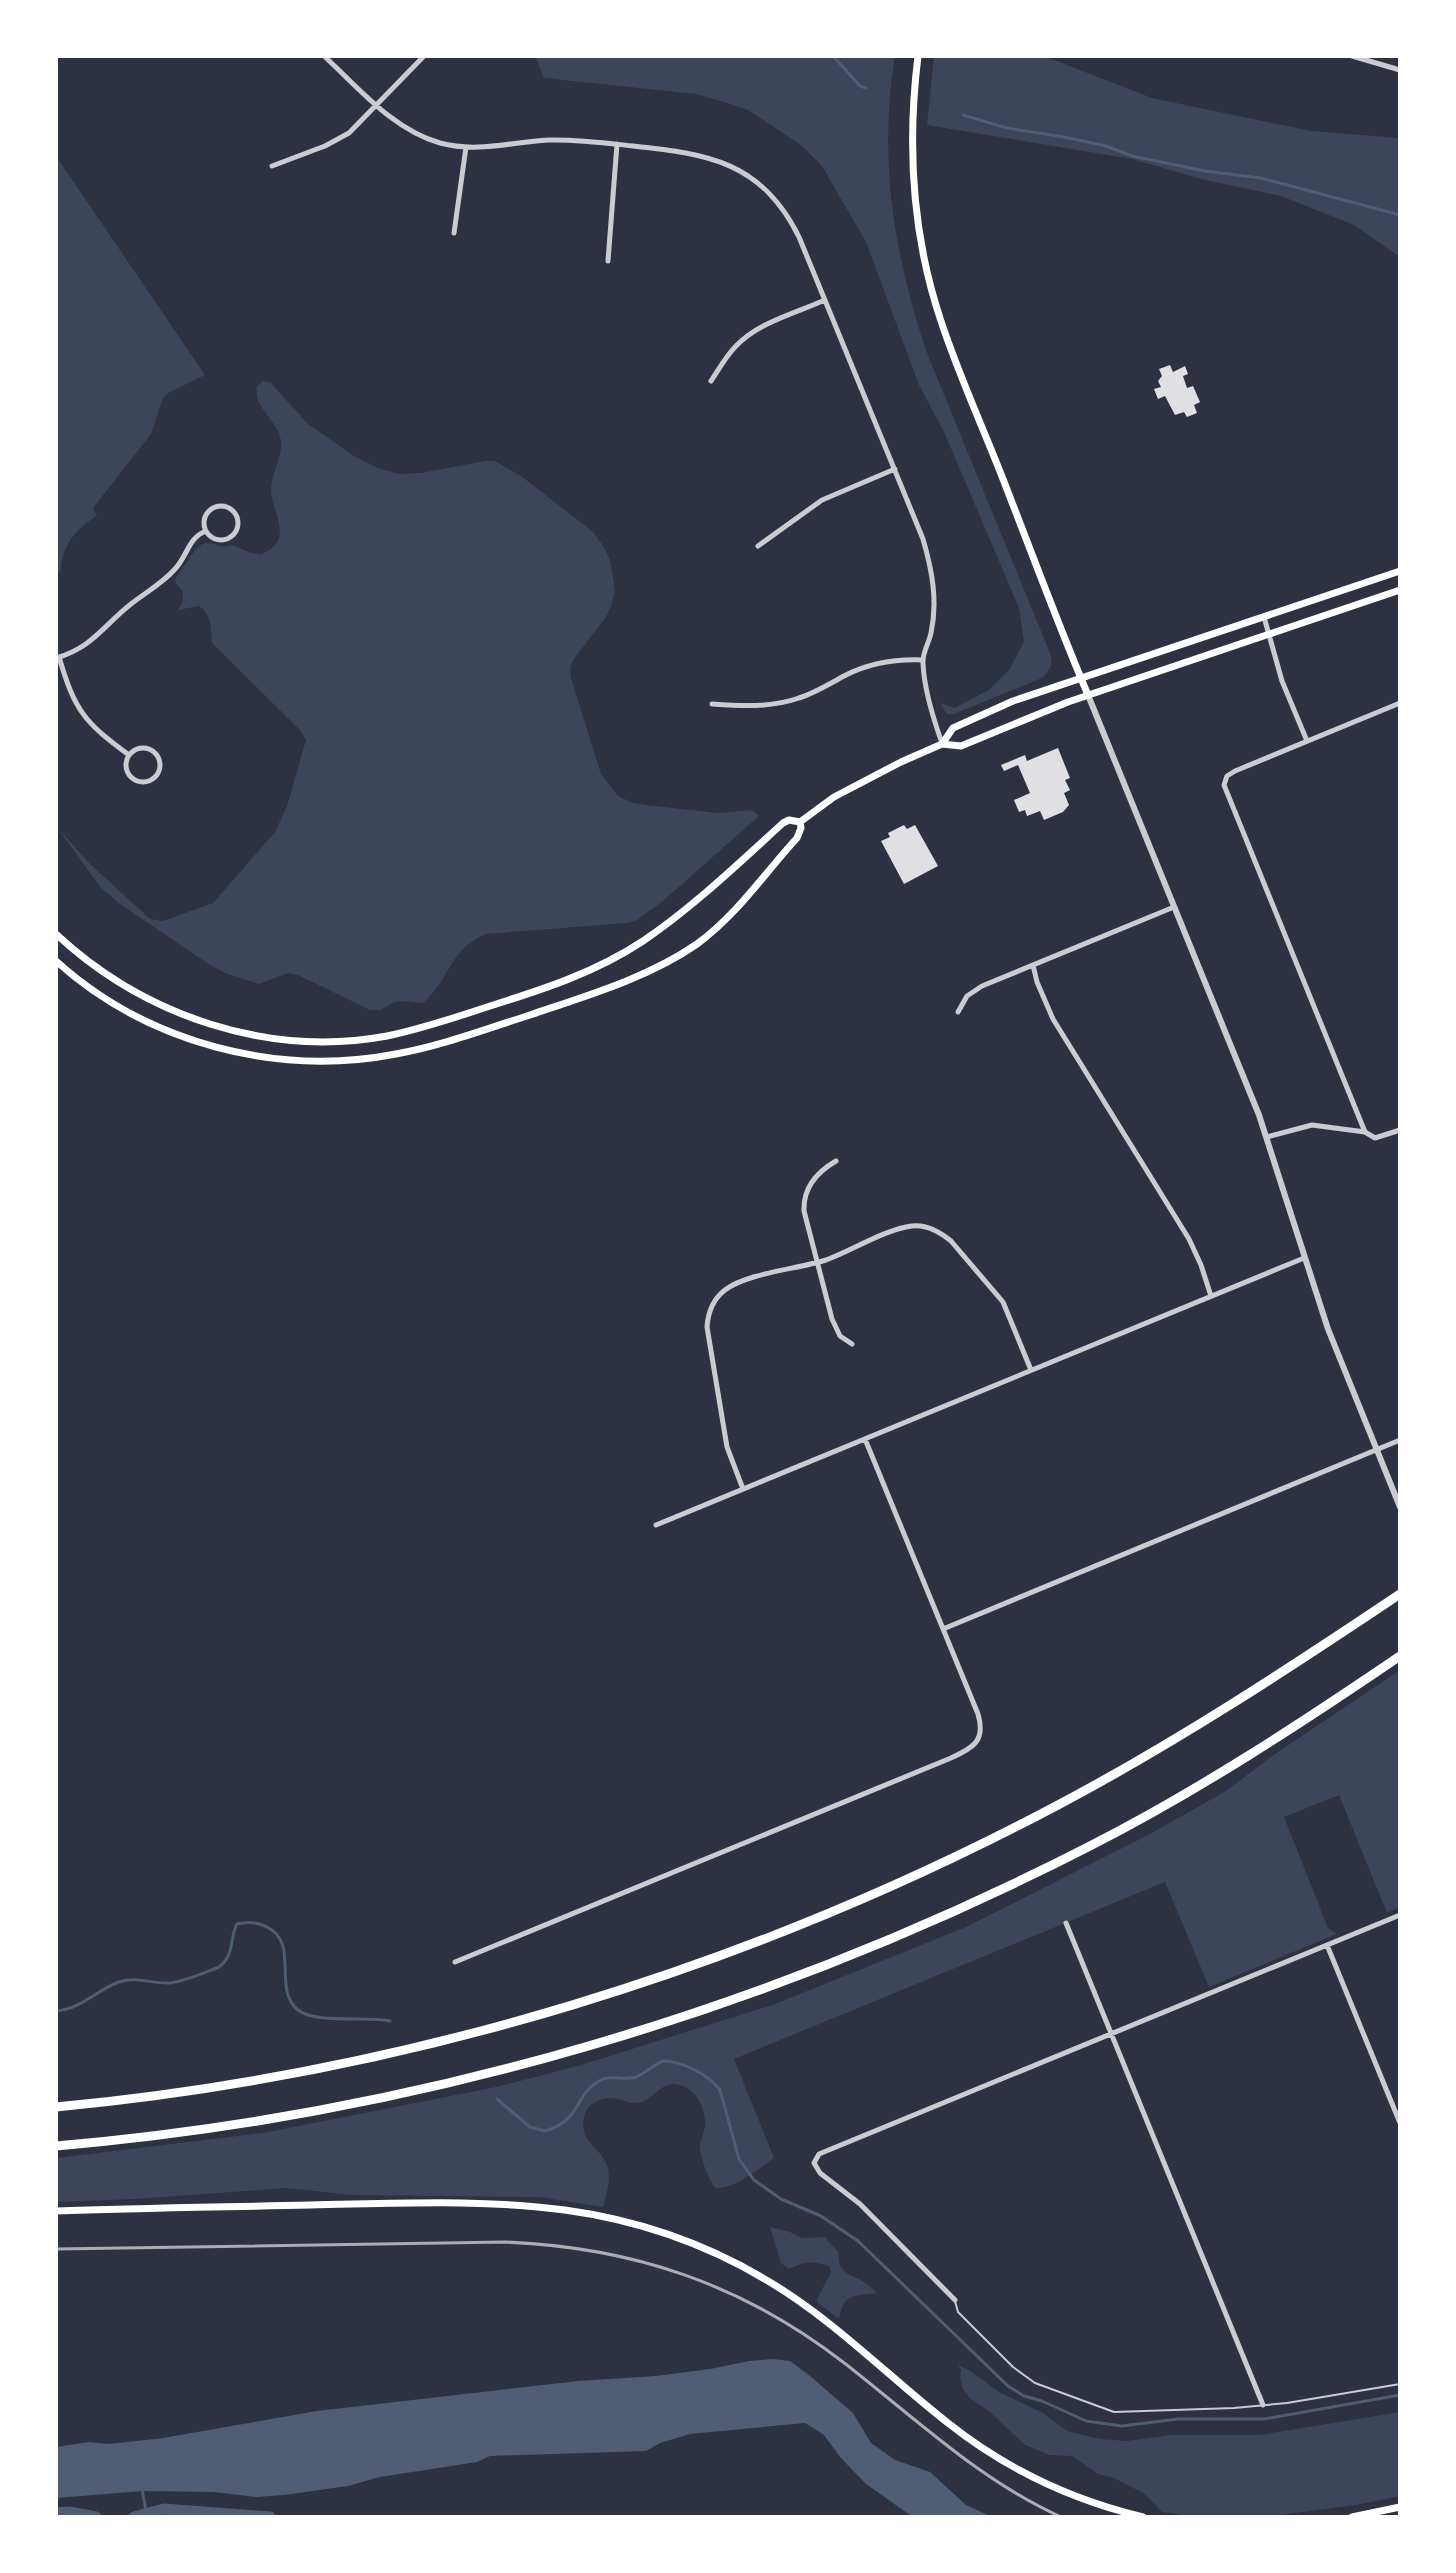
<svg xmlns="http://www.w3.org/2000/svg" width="1456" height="2573" font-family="Arial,sans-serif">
<rect width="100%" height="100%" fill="#2d3142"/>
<path fill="#3c4559" d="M535,56H895C878,158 894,256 927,353L1050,653C1054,664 1050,670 1042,678L954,714H947L940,703L955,708L990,689L1009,670L1024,642L1019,608L944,432L919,385L866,242L822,166L801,145L748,110L717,100L696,94L544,78Z
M934,56H1044L1152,98L1311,131L1400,138V257L1354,225L1281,196L1205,180L1132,159L927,125Z
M56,156L205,375L168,393L163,398L151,434L93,508L97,516C76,528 61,547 61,571L56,576Z
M263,381L271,383L308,424L354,456L378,468L399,474L421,473L485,461H495L521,476L592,531L602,544L610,560L615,590L612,604L606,617L573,660L570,668L571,678L601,774L618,796L633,803L646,805L717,813L752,810L759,816L663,901L637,920L627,923L486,934C448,950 451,979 423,1003L405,1001L395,1002L380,1010H370L298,975L288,973L259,984L227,974L210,965L120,904L101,888L56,826L89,863L150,919L163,921L213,903L275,832L287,806L306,740L300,730L212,643C211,627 212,616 199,606L178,610L183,600V591L176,584L175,579C183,571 195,543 206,543C216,543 221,549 232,545L251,553L261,554C269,551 276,547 279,538C283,522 271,506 271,489C271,473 283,457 281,441C278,419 253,409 257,386Z
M1400,1670V1907L1387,1913L1339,1795L1284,1817L1328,1928L1337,1934L1209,1987L1165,1882L734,2059L774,2158C758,2169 736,2189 715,2188C708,2177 701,2161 700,2148C699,2141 705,2132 705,2124C706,2108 696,2090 680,2085C661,2079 653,2102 636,2103C631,2104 623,2100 618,2099C604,2096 588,2101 584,2117C579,2141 599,2146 607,2165C612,2177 606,2195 603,2207L539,2197L353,2195L285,2188L135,2199L56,2202V2158L263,2133L496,2087L581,2065L775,2004L966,1927L1150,1834L1226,1791L1272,1756Z
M770,2227L790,2232L801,2238L825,2237L839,2253C837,2276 853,2273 867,2284C871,2287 874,2290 877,2293C856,2297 844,2291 839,2319L816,2301L831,2272L829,2266C812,2261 805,2261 789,2269L781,2263Z
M958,2365L972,2372L999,2392L1043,2413L1067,2431L1100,2439L1127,2441L1171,2435H1259L1400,2412V2496L1356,2505L1265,2517H1199L1162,2512L1145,2494L1114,2478L1098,2474L1072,2456L1050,2455L1025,2445L991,2413L970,2398L963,2389L960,2378L961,2370Z"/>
<path fill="#4f5d75" d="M773,2359L790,2361L810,2376L853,2413L871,2443L895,2460L930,2472L966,2505L992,2517H913L866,2484L840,2457L824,2435L805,2423L690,2434L660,2443L646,2451L490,2456L477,2462L380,2477L348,2486L284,2495L256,2497L214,2492L143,2491L56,2498V2447L89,2442L109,2444L163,2438L317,2411L578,2381L656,2376L710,2369L749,2361Z"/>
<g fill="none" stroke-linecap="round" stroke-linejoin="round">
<path stroke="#4f5d75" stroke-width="3" d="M833,56L860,86L866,88
M963,115L1007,128L1064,137L1106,146L1132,156L1205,171L1261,178L1400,215
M56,2011C82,2009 96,1990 119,1982C137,1976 152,1984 170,1983C186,1981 204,1973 219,1967C235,1955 229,1939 237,1924C248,1921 257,1922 267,1927C300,1943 272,1989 298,2010C315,2024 366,2016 390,2021
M497,2099L530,2127L545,2131C581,2121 575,2094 599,2081C610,2074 624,2081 636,2077C646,2073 653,2065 663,2061C682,2061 708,2074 720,2090L739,2159L754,2180L781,2199L821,2216L858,2241L1008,2386L1024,2396L1042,2401L1086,2421L1122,2426L1178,2419H1264L1400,2395
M142,2489L147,2517"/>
<path stroke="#4f5d75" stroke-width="11" d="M56,2513L69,2512L96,2517
M134,2517L164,2509L270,2517"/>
</g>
<path fill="#e0e0e3" d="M1170,365L1173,372L1185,366L1188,374L1183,376L1187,388L1193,386L1200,402L1194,405L1197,413L1187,417L1184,412L1175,415L1165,396L1158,399L1154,389L1161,387L1158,381L1162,376L1159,369Z
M1058,748L1070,778L1065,780L1070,790L1064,793L1069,805L1063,812L1044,820L1040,811L1027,816L1025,810L1019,812L1014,800L1030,793L1018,765L1004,771L1001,765L1025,755L1027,761Z
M904,825L907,829L915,825L938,866L904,884L881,841L890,837L888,833Z"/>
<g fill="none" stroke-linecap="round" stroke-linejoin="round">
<path stroke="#caccd0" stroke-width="2" d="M955,2301L958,2312L1013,2367L1035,2383L1114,2412L1234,2408L1287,2403L1400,2384"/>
<path stroke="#caccd0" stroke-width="5" d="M324,56C359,88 393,130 440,143C478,153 511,142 548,140C576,139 606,143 633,146C709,154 762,162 799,237L923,539C932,570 938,601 931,633C929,643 922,653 923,663C924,690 933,718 942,743
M1352,56L1400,70
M272,166L325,146L349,133L424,56
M454,233L466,147
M608,261L617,144
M711,381C719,369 726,356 736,346C759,322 796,313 825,300
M204 523a17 17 0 1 1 34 0a17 17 0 1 1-34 0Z
M758,546L822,500L895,469
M1264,617L1282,681L1307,741
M59,657C75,711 84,722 129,755
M56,658C92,648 104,625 131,604C146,592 163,583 175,569C188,555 188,538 206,531
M712,704C741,706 770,708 799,698C815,693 829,684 844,676C869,663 894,659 922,660
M126 765a17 17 0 1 1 34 0a17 17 0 1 1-34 0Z
M1033,965L1037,982L1053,1019L1189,1239L1201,1265L1211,1296
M958,1012L967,996L982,986L1174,907
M1365,1132L1224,785L1227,776L1235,771L1400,703
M1267,1137L1312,1125L1365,1132L1375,1138L1400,1130
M836,1161C817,1172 803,1188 804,1211L832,1319L840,1336L852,1344
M743,1489L727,1447L707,1327C708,1313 713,1299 725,1290C747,1273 798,1269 826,1260C851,1251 886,1229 912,1226C927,1224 940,1232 951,1241L1003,1302L1031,1370
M656,1525L1304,1258
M943,1629L1400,1440
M1066,1923L1263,2405
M1327,1945L1400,2123
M455,1962L951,1758C973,1748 986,1741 978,1714L865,1439
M955,2300L860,2204L820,2173L814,2163L819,2154L1400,1915"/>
<path stroke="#caccd0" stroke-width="6" d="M1088,695L1259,1115L1328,1329L1400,1507"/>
<path stroke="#fff" stroke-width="7" d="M918,56C907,145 912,235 941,321C958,373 981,423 1001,474C1030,548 1057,622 1088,695
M942,744L953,728L1013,701L1400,571
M56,934C144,1016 268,1058 387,1036C421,1029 454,1018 487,1007C541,990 595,973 643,941C693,907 738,864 783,823L789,820L800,822L834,797L901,762L942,744L961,746L1068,702L1400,590
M56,961C147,1043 276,1077 396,1054C441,1046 486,1029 530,1015C586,996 648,978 697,944C737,915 764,874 797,838L801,828L800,822
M56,2211C141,2208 225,2207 310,2205C479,2202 617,2190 768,2281C834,2320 888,2376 948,2423C1006,2469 1072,2500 1143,2517
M1352,2517L1400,2507"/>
<path stroke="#fff" stroke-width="9" d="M56,2107C405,2074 749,1969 1058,1805C1177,1742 1288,1669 1400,1594
M56,2146C417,2115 768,2011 1090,1846C1198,1791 1300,1724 1400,1656"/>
<path stroke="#abadb3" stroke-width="3" d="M56,2249L505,2242C632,2247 742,2284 843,2362C914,2417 979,2480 1061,2517"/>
</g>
<rect width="1456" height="2573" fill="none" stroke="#ffffff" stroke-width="116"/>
</svg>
